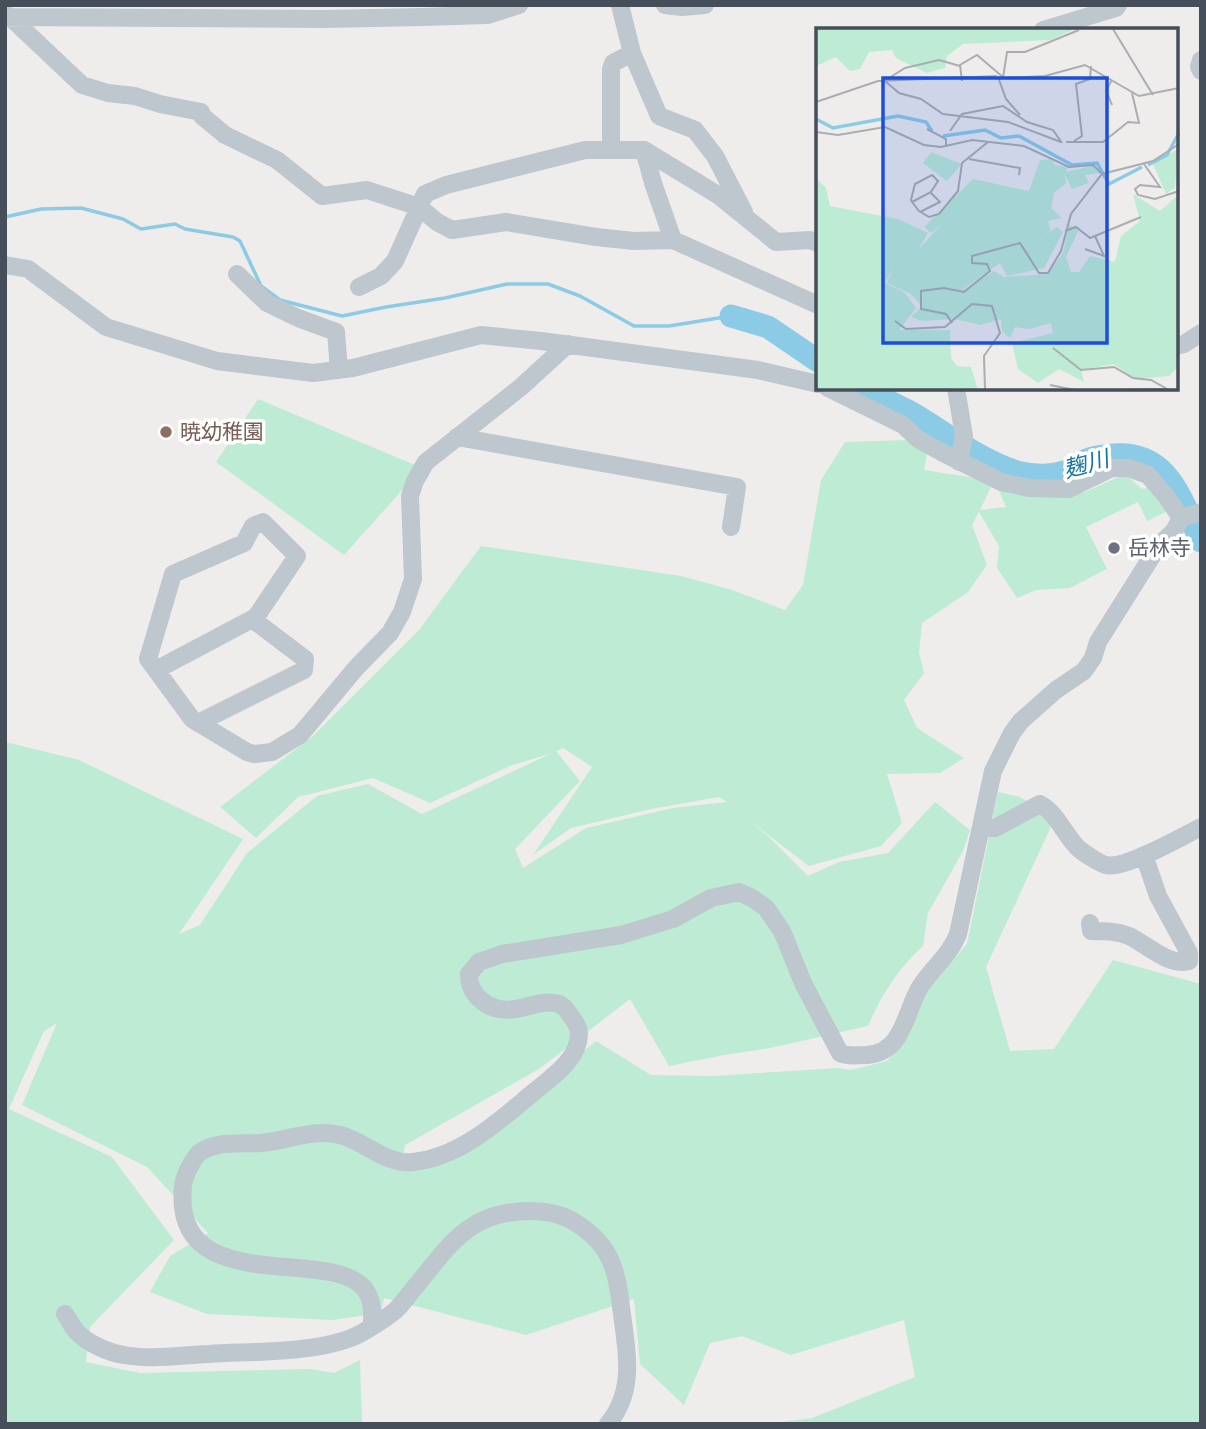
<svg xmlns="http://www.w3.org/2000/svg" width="1206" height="1429" font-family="'Sofia Sans Condensed','Noto Sans JP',sans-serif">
<rect width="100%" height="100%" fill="#efedec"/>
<path fill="#bdebd3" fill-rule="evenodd" d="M258,399L422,468L344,555L216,462Z
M906,440L927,454L924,470L994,481L980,510L1006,507L998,489L1050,496L1085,492L1125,474L1142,489L1151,487L1166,512L1147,521L1138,502L1086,527L1107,569L1070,588L1036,590L1017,598L997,568L999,546L979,512L972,525L987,565L968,592L922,623L919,653L924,673L904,700L917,728L964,758L940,773L887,774L902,823L881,846L809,866L746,818L769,837L808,876L839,862L888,853L935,802L970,830L963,851L928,913L923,946C898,968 881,996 868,1026L770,1048L724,1055L669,1066L630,999L539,1069L405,1145L402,1161L428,1166L540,1087L596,1041L651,1075L713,1076L838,1068L851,1070L887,1061L898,1048L927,990L967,944L998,792L1020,797L1055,818L986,967L1010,1051L1054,1049L1113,960L1201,984V1424H765L812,1418L915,1377L904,1320L791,1355L742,1336L710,1343L684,1405L640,1364L634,1299L526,1335L384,1298L381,1313L332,1320L207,1314L150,1292L170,1256L208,1233L147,1167L22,1105L57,1023L44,1031L9,1109L112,1157L174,1240L90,1327L86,1362L140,1373L310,1369L334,1373L360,1360L362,1424H5V742L79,760L243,839L179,934L200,925L247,853L317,796L368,784L422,814L552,753L510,766L430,803L373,778L298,797L256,838L220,807L313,736L419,630L481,546L681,576L732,590L785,610L803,585L821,480L845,442ZM563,748L592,767L533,855L571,828L651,809L719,797L727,802L673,808L586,828L523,868L515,849L580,781L556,751Z"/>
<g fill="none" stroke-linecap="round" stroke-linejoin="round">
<path stroke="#8ccbe5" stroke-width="3.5" d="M5,217L41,209L81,208L123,219L141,229L175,224L185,229L233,237L240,241L261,286L280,300L342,316L386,307L445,298L507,284H548L580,296L634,326H669L731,316"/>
<path stroke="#8ccbe5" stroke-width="23" d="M731,316L768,327L818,361
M862,388C878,396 894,404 910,412C945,432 978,460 1017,472C1032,476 1054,477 1069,470C1075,467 1081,462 1087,460C1095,456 1105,456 1114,455C1169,451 1181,500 1201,541"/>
<path stroke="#bec6ce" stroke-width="18" d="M620,5L632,53L659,116L695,130L715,156L744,212
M665,5L682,7L705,5
M9,16L82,85L108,93L135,96L160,104L201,112L202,116L225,135L277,160L322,196L367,190L419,207L437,222L452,230L506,222L596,237L634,241L673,240L818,305
M5,17L324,19L422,17L488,15L519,5
M1043,30L1116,8L1118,5
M1201,60L1199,67L1201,71
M611,150V69L613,63L632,53
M644,150L653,183L673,240
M5,265L28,269L106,327L217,361L313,373L353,368L481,335L541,341L758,370L818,384
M237,274L267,303L298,318L336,332L339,370
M359,287L381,276L395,261L425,194L446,185L585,150H644L718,195L776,242L810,240L818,243
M1176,346L1184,344L1201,333
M828,388L903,425L918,439L943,453L1001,482L1029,488L1069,489L1112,468H1129L1148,475L1166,496L1181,518
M956,388L964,436L959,462
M457,437L737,487L731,527
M156,670L256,617L297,556L263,522L253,526L244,543L173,574L148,659L192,719L247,752L254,754L272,752L300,735L356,668L390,633L402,612L413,579L410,496L415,481L426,462L521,387L568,344
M198,723L304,670L305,659L252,619
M982,828H995L1040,804C1058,814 1064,835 1079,849C1085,854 1099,863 1106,865C1124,870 1183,836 1201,827
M1090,923L1091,931C1104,931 1117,931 1129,936C1146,944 1170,967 1189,961V953L1158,896L1144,855
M65,1314C69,1319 72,1327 77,1332C87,1343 109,1353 124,1355C151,1360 181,1355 209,1354C251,1351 329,1354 365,1331C375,1325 387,1318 396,1310C403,1303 409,1294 416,1286C450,1244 470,1211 530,1211C544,1211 558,1213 571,1220C608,1241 617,1266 621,1307C626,1347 637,1389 608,1424
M372,1321C373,1310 371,1294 362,1286C348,1273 326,1271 308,1269C250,1263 175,1266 183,1186C184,1176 192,1160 199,1153C204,1149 213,1146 219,1145C232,1142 247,1144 261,1143C287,1141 313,1128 340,1135C365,1141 385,1165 413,1162C461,1157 500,1120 535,1091C552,1077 579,1059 579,1034C579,1027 574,1020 570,1015C567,1010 564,1006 559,1004C534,996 511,1023 482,1001C473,994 469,985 469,974L479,962L502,954L621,935L673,919L711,898L739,892L752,898L766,908L782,931L803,983L840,1053C849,1057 857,1055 867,1055C904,1052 904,1014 920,987C932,968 950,955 958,934L993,771L1012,733L1021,721L1056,690L1084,671L1093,658L1098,642L1159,545L1174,531L1181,518L1201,512"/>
</g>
<circle fill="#8d6e63" stroke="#fff" stroke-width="2.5" cx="166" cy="432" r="7"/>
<circle fill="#6b7280" stroke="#fff" stroke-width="2.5" cx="1114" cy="548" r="7"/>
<g text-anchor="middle" stroke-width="7" stroke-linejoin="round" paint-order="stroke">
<g font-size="21" fill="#785e54" stroke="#fff" text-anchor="start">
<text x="180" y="439">暁幼稚園</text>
</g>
<g font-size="21" fill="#5b616d" stroke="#fff" text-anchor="start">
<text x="1128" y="555">岳林寺</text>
</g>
<g font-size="23" font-style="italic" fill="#15749d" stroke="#fff">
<text transform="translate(1086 464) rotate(-16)" y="8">麹川</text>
</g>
</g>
<g transform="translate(816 28)">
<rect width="362" height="362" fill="#efedec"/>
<path d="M0,1H260L234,12L147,16L131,28L129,40L111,45L80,30L76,22L53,24L44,41L34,43L20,29L0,38ZM362,121L359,160L350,166L337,136ZM115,124L146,136L131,153L107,135ZM235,131L239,137L252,139L250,144L276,138L284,145L269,147L273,155L256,161L248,145L250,155L238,165L235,180L246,190L232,193L235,202L226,209L241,199L247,204L228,240L191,248L184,235L142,265L178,243L188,249L232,246L247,225L253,197L263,201L250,229L255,244H263L274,228L299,234L305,208L324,193L317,166L344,183L362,167V339L353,348L318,351L298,336L265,342L268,354L243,341L222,355L202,341L196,315L237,305L235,295L214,301L199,299L194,310L186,303L185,291L165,297L139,291L106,293L95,289L106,278L95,266L71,255L77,240L69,255L88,264L100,280L83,302H134L135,330L141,338L155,339L162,362H0V150L10,160L14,178L82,191L112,205L102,222L125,197L115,205L108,199L157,151L213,163L224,132Z" fill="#bdebd3"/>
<path fill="none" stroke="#8ccbe5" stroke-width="3.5" d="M0,91L17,100L82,88L110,94L116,103M127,108L169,102L185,110L203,108M203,108L256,137L281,135L293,156L326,139M332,137L351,127L363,105"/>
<path fill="none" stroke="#abadb1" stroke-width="2" d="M297,1L337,67M182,49L190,71L204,87M187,50L191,24H209L263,2M70,52L89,40L123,32L144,38M296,52L290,62L296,77M69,53L83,65L105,71L127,86L192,94L245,114M146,53L144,37L161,27L188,50L229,48L269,37L323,68L363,60M0,74L62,53L181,48M111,101L130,111V118M134,103L146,86L187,78L211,94L237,102L246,115M0,104L22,107L69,99L108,117L125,119L156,112L208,118L253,139L277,137L286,146M258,113L266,108L260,56L274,51L275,38M250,114H287L312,94L323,95L316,65M153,131L204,140L203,147M328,136L344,159L324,157L319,161L322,167L339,171L363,163M96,174L115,164L122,153L116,147L99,156L95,172L96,174L103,183L113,189L123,186L142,163L146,135L172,114M104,184L124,174L114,164M249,203L260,199L274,210L325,189M269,221L288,228L279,208M79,293L90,301L129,299L156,276L176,278L184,305L168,328L169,362M136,295L130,286L105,281V263L128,260L148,264L174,243L171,236L156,235V228L204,215L223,245H232L245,223L255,186L286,146L337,133L363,116M237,320L265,342L298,339L317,350L335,352L353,362M234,357L259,362M294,362L350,361"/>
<path fill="#1d4ed8" fill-opacity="0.15" stroke="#1d4ed8" stroke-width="3.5" d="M67,50H291V315H67Z"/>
<rect width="362" height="362" fill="none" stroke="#464e59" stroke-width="3.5"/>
</g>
<rect width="1206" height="1429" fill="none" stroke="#464e59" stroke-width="14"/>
</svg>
